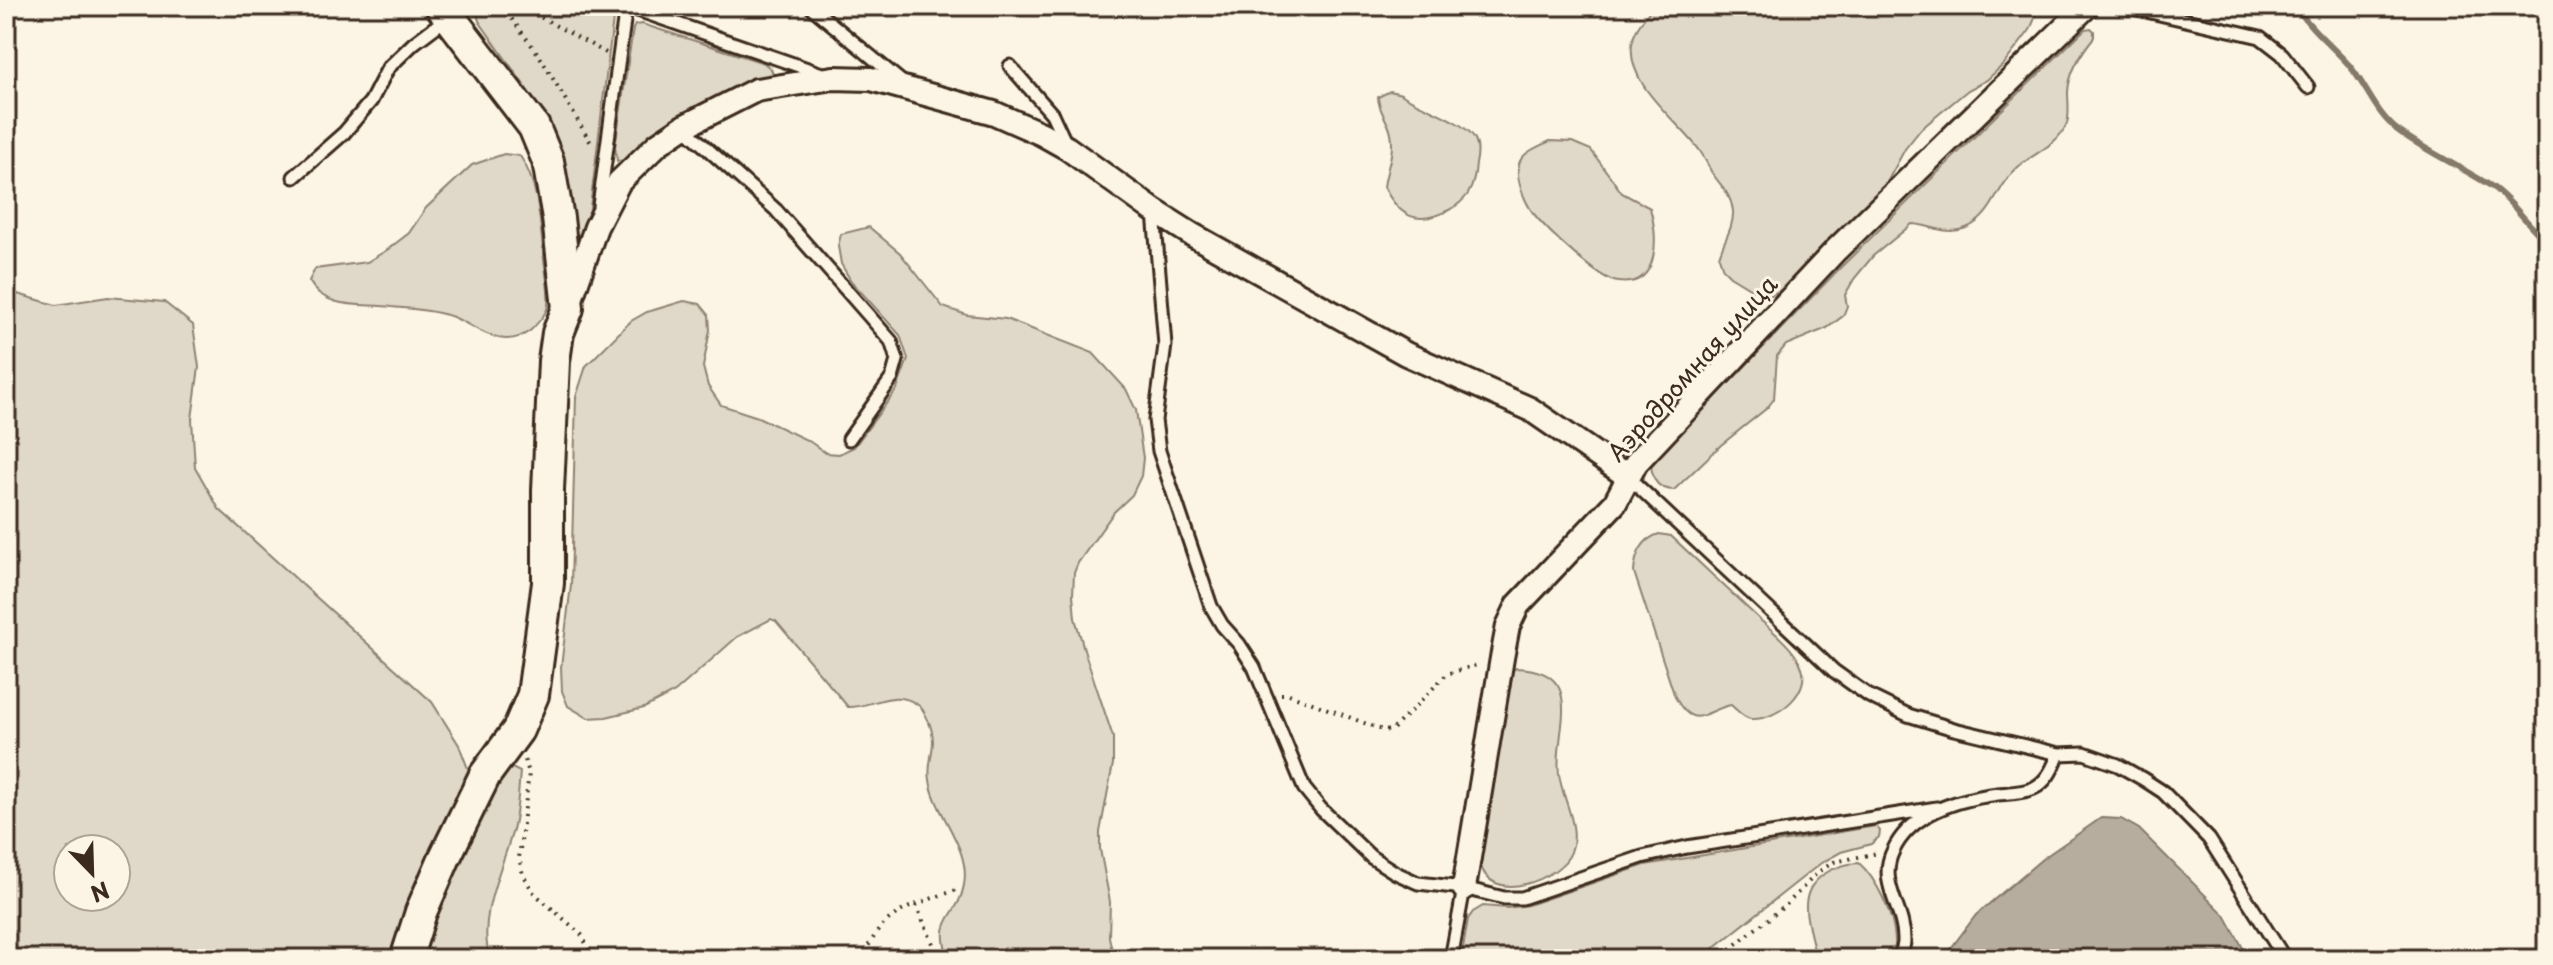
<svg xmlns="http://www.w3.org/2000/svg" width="2553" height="965" font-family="'Playpen Sans',sans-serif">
<rect width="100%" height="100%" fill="#fcf5e5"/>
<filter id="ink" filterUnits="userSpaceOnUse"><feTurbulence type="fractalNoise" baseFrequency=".0125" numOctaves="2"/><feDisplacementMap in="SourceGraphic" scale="16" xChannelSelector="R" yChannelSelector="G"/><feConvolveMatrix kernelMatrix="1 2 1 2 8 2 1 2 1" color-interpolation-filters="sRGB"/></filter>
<g filter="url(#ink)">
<path fill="#e0d8c8" stroke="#8e8173" stroke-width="2" fill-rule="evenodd" d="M479,6H588L605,11L613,19L590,208C588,219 588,235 574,236L546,122L524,85L479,21L477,13Z
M1653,6H2040L2030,30L2004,64L1987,80L1968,90L1921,129L1905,149L1885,186L1782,290L1769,296L1758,293L1730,276L1723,269L1719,257C1723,241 1734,228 1733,211C1731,194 1721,186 1712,173C1708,166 1705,158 1700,151C1679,121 1627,87 1632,44C1634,29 1645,18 1653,6Z
M642,24L764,63L771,69L773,74L768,78C710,97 674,123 627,160L617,161L615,147L633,29L635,25Z
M2091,28L2094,31V37C2081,53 2069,72 2068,92C2068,102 2070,114 2067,123C2058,146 2033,153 2017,168C1996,187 1993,217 1966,228C1946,236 1931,225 1912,224L1873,256L1854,279L1845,295L1847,306L1843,316L1827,328L1786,345L1777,356L1774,399L1767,408L1721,445L1674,490C1658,489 1654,482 1651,467L1655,459L1842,266L2085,29Z
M1390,91L1401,94C1419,107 1466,121 1475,139C1479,147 1478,155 1476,164C1475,174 1474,184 1468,194C1463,201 1457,206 1449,210C1418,226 1400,218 1384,187C1386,169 1395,153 1391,134C1389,121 1378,111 1378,97Z
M1550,141L1572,142L1591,150L1622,193L1650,208C1658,234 1661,288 1618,282C1598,280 1547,230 1533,213C1525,202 1513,175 1520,161C1525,151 1540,146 1550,141Z
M504,154L520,156C538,182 540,219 543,250C544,267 550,288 548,305C547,314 537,324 531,330C503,352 479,328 453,317C435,310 411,309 392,307C364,303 325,311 309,281L315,269L367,262L387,250L409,233L426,208L472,165Z
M869,227L900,253L943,307L967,315L1006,319L1093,353L1126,389L1136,410L1143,458L1141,476L1132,495L1114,512L1078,563L1074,573L1073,595L1075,618L1086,656L1113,737V764L1100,832V849L1110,902L1109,937L1114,959H949C933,917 958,919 964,885C971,847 935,815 930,780C926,757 940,747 928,720C925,714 923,708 918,705C895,687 871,708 848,707L776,621L771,619L737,637L675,692L644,708L606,717L588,718L568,706L562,691L561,667L571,585L576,397L586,366L631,321L647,312L684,301L700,304L709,315L710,330L703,367L708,386L721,405L758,417L809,441L826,453L839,454L854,447L897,389L908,359L900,335L851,281L841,264L838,246L841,234Z
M6,287L14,293L56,305L108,297L164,302L193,325L199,367L192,419L195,467L219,509L432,702L459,745L470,774L409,904L391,959H6ZM68,849H116V897H68Z
M1659,534L1671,536C1700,563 1728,590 1757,617C1771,630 1791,645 1800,663C1815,690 1777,721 1751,719C1743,718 1737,710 1731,705C1703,711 1694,732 1675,697L1634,572C1635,555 1642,539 1659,534Z
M1516,668C1590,670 1553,733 1559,774C1562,799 1581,827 1571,852C1562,878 1489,908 1480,862L1511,672Z
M512,768L520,772C518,792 518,814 512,833C501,872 477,918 490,959H420L435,913L495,780Z
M1876,826L1880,831L1879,837L1871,844L1841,852L1821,863L1700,959H1461L1468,919L1473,912L1483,906L1507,908L1528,905L1645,865Z
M1859,863C1877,879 1894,916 1895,940C1896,946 1893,953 1891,959H1815C1814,942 1806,925 1806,908C1805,879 1834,864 1859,863Z"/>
<path fill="#b7ad9e" stroke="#85796b" stroke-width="2" d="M2101,818L2121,819L2139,829L2225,915L2249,959H1943L1976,915L2042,859Z"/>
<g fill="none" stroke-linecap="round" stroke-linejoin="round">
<path stroke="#85796b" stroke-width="6" d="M2296,6C2310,29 2331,45 2349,65C2366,85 2375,112 2396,129C2425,151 2460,166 2491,186C2513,201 2527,225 2547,242"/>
<defs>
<path id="service" d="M626,6L822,74
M810,6L903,83
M2124,6L2260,37L2282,54L2308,87
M1010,66L1052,114L1066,144
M683,127L776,210L891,341L897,360L892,378L849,439
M294,177L344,133L371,101L388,68L414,43L463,6
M599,206L626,6
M1154,212L1165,345L1155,420L1159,451L1211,606L1222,625L1239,644L1254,667L1304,788L1321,809L1371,857L1396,873L1418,883L1464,888L1504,898H1522L1642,857L1687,847L1937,808
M1627,476L1834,671L1869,696L1908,715L1954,729L2059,754L2084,753L2118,765L2143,779L2163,792L2209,839L2285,959
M1451,959L1464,888
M1899,959C1901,954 1904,947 1904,941C1905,909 1877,883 1893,851C1911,812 1960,799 1998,794C2009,793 2024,793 2034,788C2048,781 2053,767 2059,754"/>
<path id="minor" d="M569,305L596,227L619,182L658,144L683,127L756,90L833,78L871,79L994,113L1042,134L1067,148L1153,210L1191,234L1406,354L1530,409L1627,476
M1464,888L1502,658L1508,626L1518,605L1615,503L1636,463L1836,250L2087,6"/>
<path id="secondary" d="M406,959L421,912L444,859L485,775L518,730L533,695L548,583V490L554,361L558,333L568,308L558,218L548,161L534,127L441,6"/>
</defs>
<use href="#service" stroke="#3b2a1e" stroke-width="17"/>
<use href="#minor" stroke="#3b2a1e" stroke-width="28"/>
<use href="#secondary" stroke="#3b2a1e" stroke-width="36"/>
<path stroke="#3b2a1e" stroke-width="4" stroke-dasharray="2 6" stroke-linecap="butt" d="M502,6L539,55L591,143
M520,6L606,53
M1281,694H1289L1385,731L1392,730L1447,674L1480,664
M525,760L529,773L519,858L523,875L534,893L581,934L594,959
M916,905L940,959
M860,959C867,949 873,937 881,927C898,907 932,899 956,890
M1717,959L1786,905L1818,872L1834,862L1878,853"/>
<use href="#service" stroke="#fcf5e5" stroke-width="11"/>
<use href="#minor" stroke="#fcf5e5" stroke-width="22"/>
<use href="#secondary" stroke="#fcf5e5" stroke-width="30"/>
</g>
</g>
<g text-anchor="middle" stroke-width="6" stroke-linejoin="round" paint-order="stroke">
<g font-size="24" fill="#3b2a1e" stroke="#fcf5e5">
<text transform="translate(1693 369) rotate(-48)" y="8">Аэродромная улица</text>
</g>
</g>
<rect width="2553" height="965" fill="none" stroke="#fcf5e5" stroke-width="32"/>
<rect x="16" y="16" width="2521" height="933" fill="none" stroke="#3b2a1e" stroke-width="3" filter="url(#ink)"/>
<g transform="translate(92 873) rotate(157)"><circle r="38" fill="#fcf5e5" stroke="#afa495" stroke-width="2"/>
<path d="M0-6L14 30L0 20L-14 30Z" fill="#3b2a1e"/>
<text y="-12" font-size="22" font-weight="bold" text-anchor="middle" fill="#3b2a1e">N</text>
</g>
</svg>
